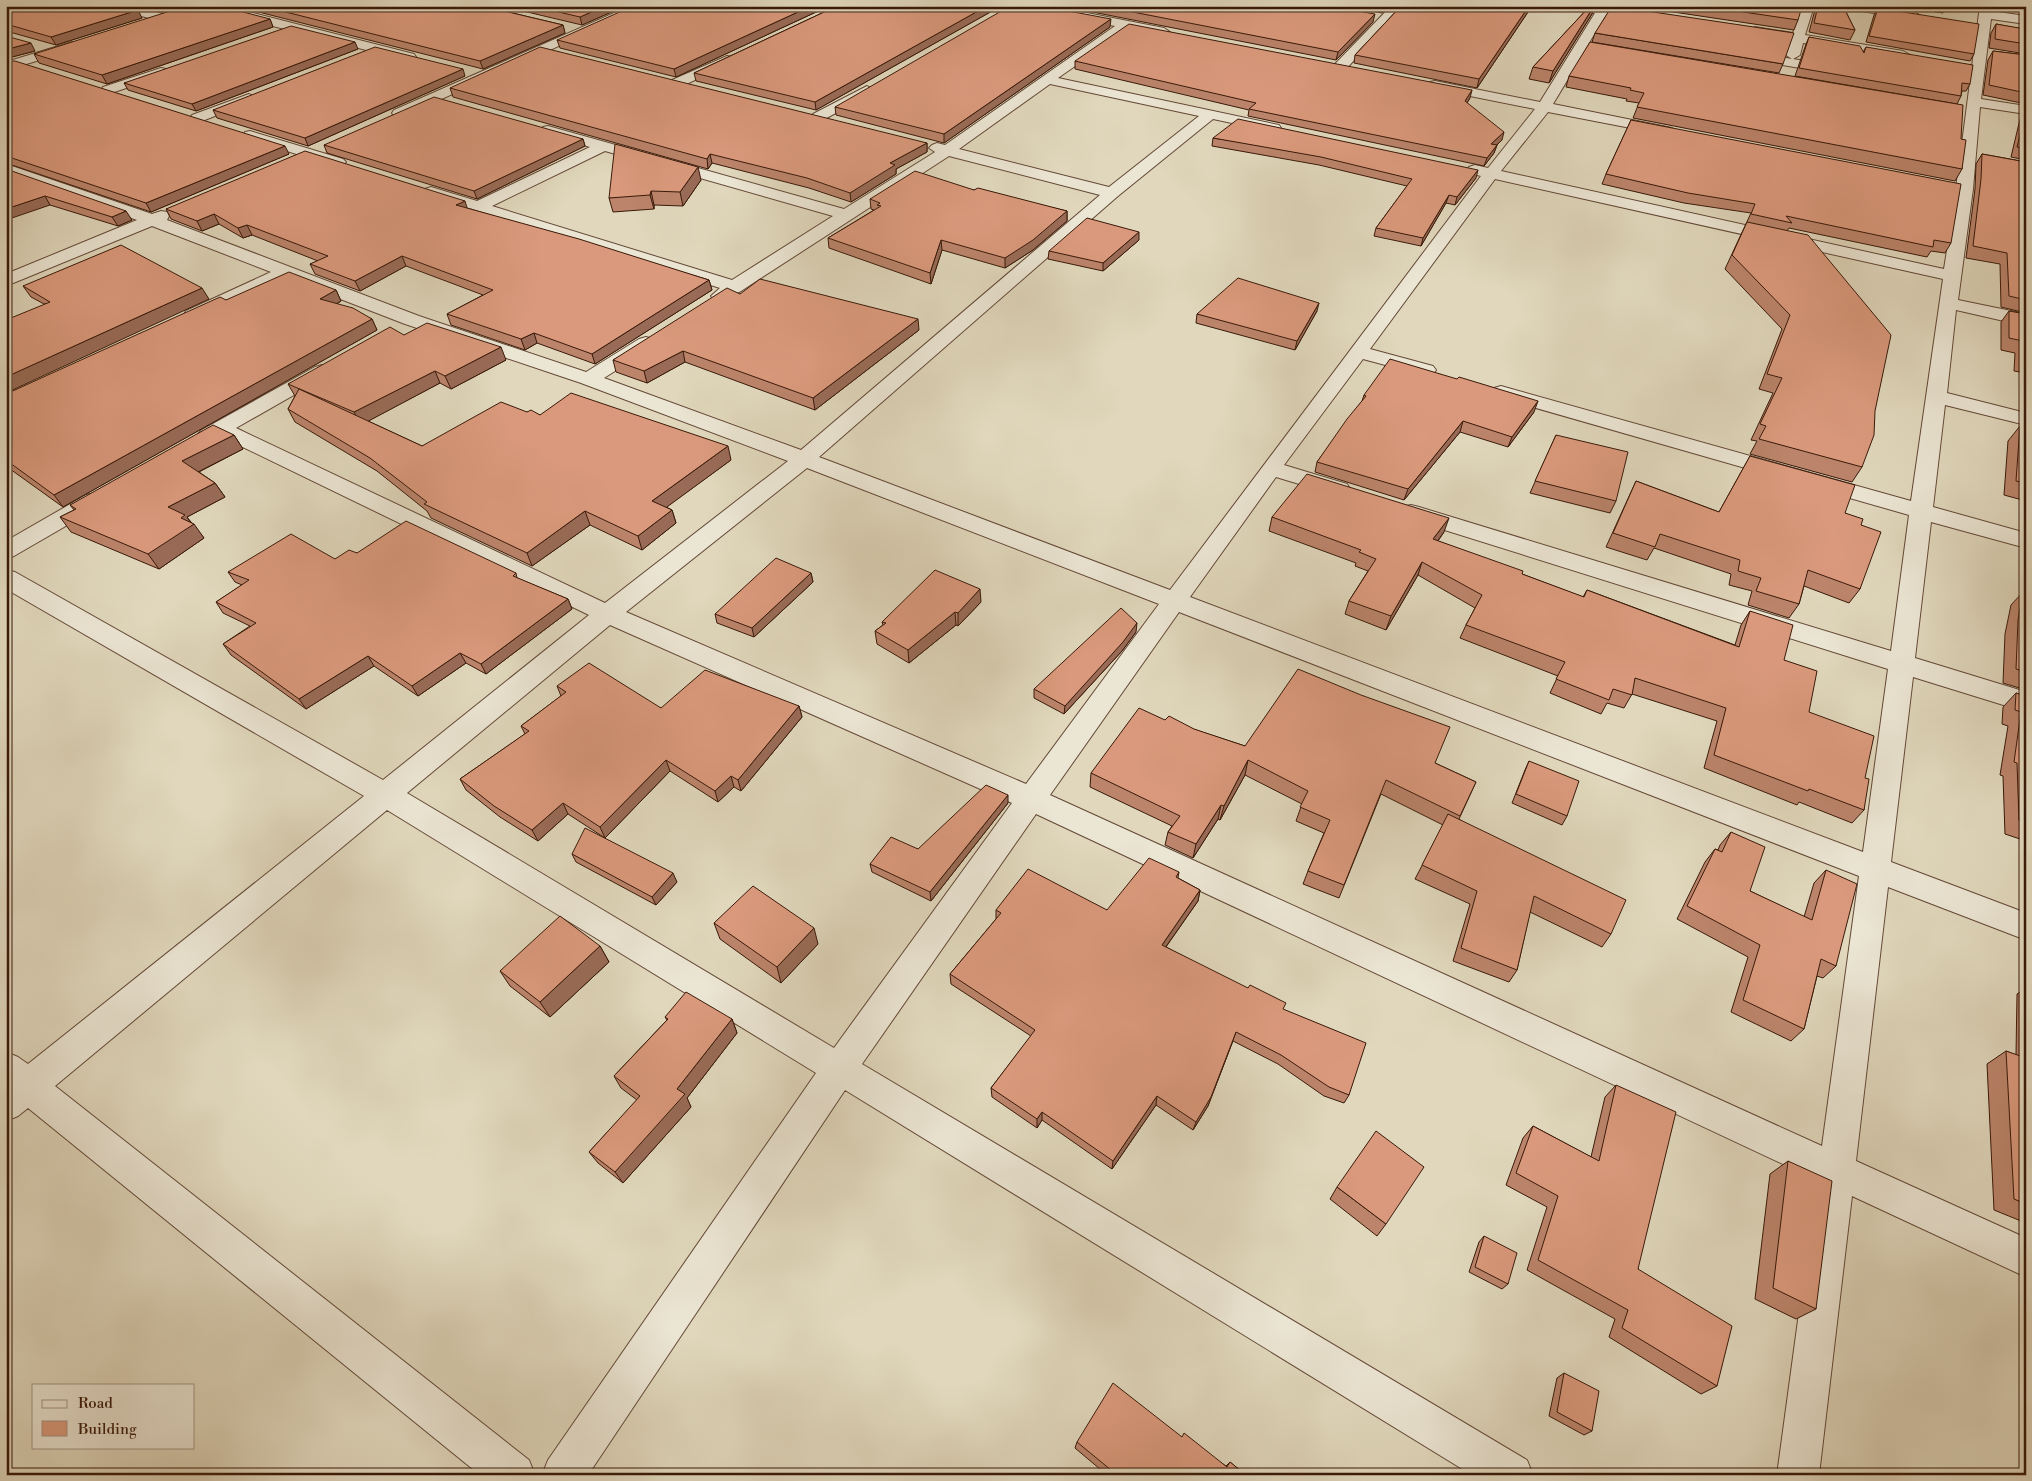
<svg xmlns="http://www.w3.org/2000/svg" width="2032" height="1481" font-family="'Libre Bodoni',serif">
<rect width="100%" height="100%" fill="#e0d7bc"/>
<filter id="stains"><feTurbulence type="fractalNoise" baseFrequency=".004" numOctaves="4"/><feColorMatrix values="0 0 0 0 .2 0 0 0 0 .09 0 0 0 0 .02 0 0 0 .5 -.17"/></filter>
<radialGradient id="worn" r=".72"><stop offset=".6" stop-color="#630" stop-opacity="0"/><stop offset="1" stop-color="#630" stop-opacity=".3"/></radialGradient>
<g fill="none" stroke-linecap="round" stroke-linejoin="round">
<defs>
<path id="street" d="M114,6H134L167,15L169,18L163,22L116,9Z
M204,6H225L414,54L416,57L409,61L206,9Z
M630,6H647L404,116H394L392,113L394,110Z
M1025,6H1051L1164,28L1170,32L1164,36L1128,29L1058,78L1274,124L1279,125L1281,128L1279,131L1274,132L1213,119L1118,196L819,457L1170,590L1481,176L1469,173L1467,170L1469,167L1475,165L1488,168L1535,109L1430,88L1428,85L1430,82L1435,81L1540,102L1595,13L1572,10L1566,6H1612C1591,37 1573,72 1553,104L1667,127L1672,128L1674,131L1672,134L1667,135L1548,112L1501,171L1944,269C1958,182 1968,94 1980,6H1992L1991,11L2026,16V24L1991,19L1981,99L2026,106V114L1980,107L1973,189L1958,300L2026,314V326L1956,310L1947,393L2026,413V425L1945,405L1933,507L2026,533V548L1931,522L1915,658L2026,692V712L1913,677L1891,862L2026,913V940L1888,887L1856,1161L2026,1238V1277L1852,1196L1819,1475H1777L1817,1180L1036,814L862,1064L1527,1460L1533,1475H1472L845,1090L588,1475H542L548,1460L816,1073L387,810L55,1086L529,1460L535,1475H480L28,1108L18,1116L6,1121V1052L18,1057L28,1064L364,796L6,589V570L15,572L383,780L589,615L220,436L209,440L202,438L198,434L202,430L315,367L322,365L329,367L332,371L329,375L236,428L605,603L788,461L581,383L405,324L286,278L200,319L193,321L186,319L184,315L186,311L271,272L152,226L6,286V274L137,220L6,174V164L152,214L161,211L167,212L169,216L167,220L419,316L586,372L639,339L646,337L653,339L656,343L653,347L604,378L801,450L1100,195L949,156L741,291L720,301L714,300L711,296L720,288L425,195L423,192L425,189L431,187L477,201L590,147L543,133L541,130L543,127L548,126L844,209L935,152L929,148L932,145L937,143L945,145L1115,26L1031,10ZM1050,84L1199,116L1109,187L959,149ZM605,151L833,216L732,280L492,206ZM1495,179L1943,279L1911,501L1508,388L1501,386L1494,388L1491,392L1494,396L1909,515L1891,651L1419,507L1411,505L1403,507L1400,512L1403,517L1888,669L1863,852L1190,597L1276,477L1339,496L1347,494L1350,489L1347,484L1284,465L1363,359L1426,376L1433,374L1436,370L1433,366L1370,349ZM807,468L1159,604L1026,784L626,612ZM1179,612L1859,876L1822,1146L1050,795ZM610,625L1012,803L834,1048L407,793Z
M1391,6H1404L1346,69H1336L1334,66L1336,63Z
M1802,6H1814L1805,35L1903,51L1910,55L1903,59L1803,43L1800,55L1793,59L1840,67L1842,70L1840,73L1835,74L1742,58L1740,55L1742,52L1747,51L1792,59L1786,55L1791,41L1755,35L1749,31L1755,27L1793,33Z
M1849,6C1863,6 1910,6 1919,15L1913,19L1855,10Z
M72,42L78,46L77,49L6,70V62Z
M727,56L732,57L734,60L732,63L682,86H672L670,83L672,80Z
M161,68L166,69L168,72L166,75L108,94L101,90L103,87Z
M867,86L874,90L872,93L823,120H813L811,117L813,114Z
M249,94L256,98L254,101L202,121H192L190,118L192,115Z
M250,131L343,159L346,162L343,165L338,167L245,138L243,135L245,132Z
M94,493L102,495L105,500L102,505L14,556L6,559V541L86,495Z"/>
</defs>
<use href="#street" stroke="#634836" stroke-width="2"/>
<use href="#street" fill="#ebe5d3" fill-rule="evenodd"/>
</g>
<path fill="#bb846b" stroke="#391909" d="M6,6L142,18L56,45L6,31Z
M142,6H180L162,12Z
M235,6H483L563,25L565,33L483,69Z
M502,6H625L582,25Z
M829,6L676,77L560,48L557,40Z
M837,6H1001L816,110L696,81L694,73Z
M1062,6H1329L1373,22L1336,60Z
M1348,6H1389L1382,13Z
M1401,6H1532L1477,88L1354,63L1355,55Z
M1590,6H1595L1592,14L1549,83L1529,79L1533,67Z
M1633,6H1778L1798,20L1794,30Z
M1788,6H1801L1800,8Z
M1816,6H1843L1855,30L1850,40L1809,32Z
M1893,6H1947L1943,13Z
M2025,6H2026V15L2024,14Z
M1878,8L1974,54L1970,61L1866,42L1874,15Z
M270,19L273,27L107,84L39,63L34,54Z
M2026,19V54L1989,48L1991,33L1996,24L2021,29L2022,25Z
M1110,27L944,143L836,115L835,107Z
M1595,33L1783,64L1779,73L1592,42Z
M6,36L35,51L12,57L10,61L289,154L151,212L6,163Z
M1809,37L1863,52L1866,47L1970,84L1966,91H1962L1961,96L1957,104L1795,76L1806,44Z
M358,49L196,111L128,90L124,83Z
M1993,51L2026,55V104L1983,95L1988,60Z
M1075,61L1470,98L1467,103L1502,140L1497,145L1494,153L1484,166L1248,116L1249,110L1075,69Z
M465,76L308,146L217,118L213,110Z
M1569,76L1961,139L1962,169L1955,181L1633,118L1639,103L1626,101L1627,99L1566,87Z
M450,88L927,143V152L896,169V174L851,202L809,188L712,163L708,169L453,97Z
M2026,108V160L2011,157L2021,115Z
M1631,120L1951,243L1945,253L1931,251L1927,257L1789,228L1787,231L1862,467L1852,482L1750,454L1757,441L1751,440L1773,393L1759,389L1782,329L1725,269L1751,213L1684,203L1602,184L1606,174Z
M1213,138L1476,178L1455,205L1446,203L1421,246L1374,236L1376,228L1407,186L1319,165L1212,146Z
M583,139L585,146L477,199L327,153L324,145Z
M1982,154L2026,162V313L2001,307L2000,264L1966,258L1975,189L1976,164Z
M6,169L132,220L118,226L50,205Z
M701,180L683,206L654,205V209L613,212L609,198Z
M974,190L1067,211V221L1033,250L1005,268L942,250L931,284L829,248L828,238L874,210L871,209L870,199Z
M467,208L709,280L712,290L595,364L537,343L525,350L451,325L447,314L483,295L406,266L360,291L315,274L310,264L318,261L252,235L243,238L219,224L202,231L171,219L166,209Z
M1139,240L1103,271L1048,259L1049,251Z
M23,286L209,299L44,304L31,297Z
M336,290L341,301L337,304L372,319L377,330L63,507L10,469L6,471V394L226,300Z
M740,294L919,330L815,410L685,362L647,383L616,372L613,360Z
M1317,311L1295,350L1196,323L1197,314Z
M2009,311L2026,314V373L2014,371L2015,353L2001,350V322Z
M404,335L506,360L451,389L440,383L368,421L422,446L527,412L540,415L731,460L666,507L672,510L676,523L642,550L590,525L532,566L431,518L427,511L377,471L295,422L288,409L295,396L288,384Z
M1364,395L1534,412L1508,447L1460,432L1404,500L1315,472L1317,462L1362,401Z
M2020,426L2026,428V501L2004,495L2008,441Z
M234,435L243,449L199,472L215,483L225,497L187,517L204,538L159,569L71,532L60,517L74,510L70,505Z
M1556,435L1616,501L1610,513L1530,493Z
M1750,456L1845,513L1861,525L1860,589L1849,603L1804,586L1799,604L1789,618L1748,605L1752,591L1729,585L1731,574L1654,548L1647,560L1606,547L1636,481L1719,512Z
M1272,517L1444,532L1438,541L1522,574L1583,597L1587,590L1735,645L1741,625L1750,611L1784,660L1809,712L1865,778L1864,810L1852,823L1799,802L1797,805L1704,768L1717,721L1632,694L1624,708L1607,703L1601,714L1550,693L1558,676L1460,638L1466,625L1475,608L1418,575L1386,630L1345,614L1349,601L1368,571L1355,566L1356,563L1269,531Z
M357,553L516,573L517,578L568,599L572,609L486,674L466,663L418,696L374,666L306,709L231,655L223,644L250,626L223,613L216,602L242,585L235,582L228,572L335,559Z
M811,573L813,582L754,637L717,623L715,614Z
M2023,592L2026,593V690L2003,683L2005,634L2011,605Z
M981,602L958,626L956,625L909,663L877,644L875,631L883,625L882,622Z
M1136,632L1122,651L1064,714L1034,698V689Z
M557,686L661,708L799,706L802,717L741,791L734,787L718,802L670,771L605,838L568,814L538,841L500,817L466,790L460,779L525,734L521,726L561,696Z
M2016,693L2026,696V841L2005,834L2003,776L2000,775L2008,726L2002,724L2003,707Z
M1165,720L1245,746L1435,763L1476,782L1459,819L1611,934L1602,947L1530,912L1517,970L1509,982L1453,961L1470,904L1415,879L1443,825L1381,794L1339,898L1303,884L1308,871L1324,833L1296,821L1302,804L1245,775L1220,820L1218,819L1193,858L1165,845L1168,832L1172,826L1090,787L1091,773Z
M1529,761L1567,816L1562,825L1512,803L1525,770Z
M1008,803L931,901L872,872L870,864L918,849Z
M1731,832L1750,891L1804,917L1814,883L1826,870L1836,966L1823,978L1817,976L1804,1029L1791,1041L1731,1012L1748,957L1677,919L1705,862L1715,849L1718,850L1720,845Z
M572,854L677,882L656,905L576,862Z
M1179,872L1178,878L1200,890L1198,901L1166,947L1283,1010L1349,1095L1344,1103L1324,1096L1278,1064L1233,1041L1208,1106L1193,1130L1156,1105L1112,1169L1042,1120L1037,1128L992,1097L991,1088L1031,1036L951,984L950,974L996,919V910H1107Z
M714,923L818,944L781,983L720,939Z
M600,946L609,962L550,1017L510,986L500,971Z
M2026,988V1223L1994,1210L1987,1064L2006,1051L2016,1055L2017,994Z
M665,1017L732,1019L737,1033L687,1098L691,1107L623,1183L598,1163L589,1152L637,1100L621,1088L614,1076L667,1020Z
M1616,1085L1638,1269L1717,1386L1701,1394L1609,1337L1615,1319L1527,1270L1547,1207L1506,1185L1523,1138L1533,1126L1591,1157L1605,1097Z
M1788,1161L1816,1309L1796,1319L1755,1299L1770,1174Z
M1337,1187L1386,1224L1377,1236L1330,1199Z
M1484,1236L1508,1284L1502,1289L1469,1272L1479,1242Z
M1564,1373L1592,1431L1584,1435L1549,1416L1557,1378Z
M1182,1437L1226,1466L1230,1462L1246,1475H1107L1075,1448L1077,1442Z"/>
<path fill="#996b57" stroke="#391909" d="M159,6H180L162,12Z
M605,6H625L582,25L580,17Z
M811,6H829L676,77L674,69Z
M987,6H1001L816,110L815,102Z
M1384,6H1389L1382,13Z
M1529,6H1532L1477,88L1479,79Z
M1594,6H1595L1592,14L1549,83L1553,71Z
M138,10L142,18L56,45L51,37Z
M1375,14L1373,22L1336,60L1338,52Z
M270,19L273,27L107,84L102,75Z
M1111,19L1110,27L944,143V134Z
M563,25L565,33L483,69L480,61Z
M355,42L358,49L196,111L192,104Z
M31,43L35,51L12,57L6,65V51L8,49Z
M463,69L465,76L308,146L305,138Z
M1472,90L1470,98L1463,109L1465,101Z
M1504,132L1502,140L1489,152L1491,144Z
M583,139L585,146L477,199L474,191Z
M927,143V152L896,169V174L851,202L850,193L890,163Z
M1497,145L1494,153L1484,166L1487,158Z
M285,146L289,154L151,212L146,203Z
M710,154L712,163L708,169L707,159Z
M698,167L701,180L683,206L680,192Z
M1478,170L1476,178L1455,205L1457,197Z
M651,191L654,205V209L650,195Z
M1449,195L1446,203L1421,246L1423,238Z
M45,196L50,205L6,220V209Z
M465,201L468,211L456,205Z
M126,211L132,220L118,226L112,217Z
M1067,211V221L1033,250L1005,268V258Z
M214,214L219,224L202,231L197,221Z
M247,225L252,235L243,238L238,228Z
M1139,232V240L1103,271V263Z
M941,240L942,250L931,284L930,273Z
M402,256L406,266L360,291L355,281Z
M709,280L712,290L595,364L592,354Z
M202,288L209,299L6,393V377Z
M336,290L341,301L325,310L320,299Z
M1319,303L1317,311L1295,350L1297,341Z
M372,319L377,330L63,507L54,495Z
M918,319L919,330L815,410L813,398Z
M534,333L537,343L525,350L521,339Z
M501,347L506,360L451,389L445,376Z
M683,351L685,362L647,383L644,371Z
M435,371L440,383L361,425L354,412Z
M1538,401L1534,412L1508,447L1512,437Z
M1463,421L1460,432L1404,500L1408,489Z
M234,435L243,449L192,475L182,461Z
M728,446L731,460L656,515L652,501Z
M6,463L10,469L6,471Z
M215,483L225,497L187,517L192,525L194,524L204,538L159,569L148,554L168,507Z
M672,510L676,523L642,550L638,536Z
M585,511L590,525L532,566L527,553Z
M1449,518L1444,532L1429,553L1433,539Z
M1422,562L1418,575L1386,630L1391,616Z
M811,573L813,582L754,637L752,628Z
M980,589L981,602L958,626V613Z
M568,599L572,609L486,674L481,664Z
M955,612L956,625L909,663L908,650Z
M1137,623L1136,632L1122,651L1064,714L1065,706Z
M460,653L466,663L418,696L412,686Z
M368,656L374,666L306,709L299,699Z
M799,706L802,717L741,791L738,780Z
M666,760L670,771L605,838L600,827Z
M1248,760L1245,775L1220,820L1224,806Z
M731,776L734,787L718,802L715,791Z
M1008,795V803L931,901L930,892Z
M563,803L568,814L538,841L532,830Z
M1221,805L1218,819L1193,858L1196,844Z
M673,873L677,882L656,905L652,897Z
M1200,890L1198,901L1160,955L1162,945Z
M814,928L818,944L781,983L777,967Z
M600,946L609,962L550,1017L540,1002Z
M732,1019L737,1033L687,1098L691,1107L623,1183L615,1172L677,1089Z
M1236,1032L1208,1106L1193,1130L1196,1122Z
M1157,1096L1156,1105L1112,1169L1113,1161Z
M1042,1112V1120L1037,1128V1119Z"/>
<path fill="#da997c" stroke="#391909" d="M6,6H123L138,10L51,37L6,24Z
M186,6H220L270,19L102,75L34,54Z
M262,6H483L563,25L480,61Z
M533,6H605L580,17Z
M633,6H811L674,69L557,40Z
M837,6H987L815,102L694,73Z
M1010,6H1042L1111,19L944,134L835,107Z
M1102,6H1329L1375,14L1338,52Z
M1401,6H1529L1479,79L1355,55Z
M1590,6H1594L1553,71L1533,67Z
M1612,6H1613L1794,33L1783,64L1595,33Z
M1702,6H1778L1801,10L1798,20Z
M1818,6H1843L1855,30L1814,23Z
M1878,8L1979,24L1974,54L1869,36Z
M1129,24L1472,90L1465,101L1504,132L1491,144L1497,145L1487,158L1249,109L1256,103L1075,61Z
M1996,24L2025,29L2026,27V44L1995,39Z
M291,26L355,42L192,104L124,83Z
M6,36L31,43L8,49L6,51Z
M1809,37L1860,46L1864,53L1866,47L1973,65L1970,84L1962,83L1961,96L1799,68Z
M1590,42L1963,105L1961,139L1966,140L1962,169L1637,107L1644,93L1630,90L1631,88L1569,76Z
M375,47L463,69L305,138L213,110Z
M540,47L927,143L890,163L895,165L850,193L807,178L710,154L707,159L450,88Z
M1993,51L2026,55V93L1989,85Z
M6,61H15L285,146L146,203L6,156Z
M434,97L583,139L474,191L324,145Z
M2026,112V149L2017,147Z
M1238,119L1478,170L1457,197L1449,195L1423,238L1376,228L1412,179L1321,157L1213,138Z
M1631,120L1961,184L1951,243L1934,240L1933,247L1786,216L1792,223L1751,214L1755,204L1688,193L1606,174Z
M615,144L698,167L680,192L651,191L650,195L609,198Z
M305,151L465,201L456,205L579,239L709,280L592,354L534,333L521,339L447,314L493,290L402,256L355,281L310,264L328,256L247,225L238,228L214,214L197,221L166,209Z
M1982,154L2026,162V300L2009,296L2007,253L1973,246L1981,179Z
M6,169L126,211L112,217L45,196L6,209Z
M915,171L974,190L978,188L1067,211L1033,240L1005,258L941,240L930,273L828,238L881,206L877,205L880,203L870,199Z
M1087,218L1139,232L1103,263L1049,251Z
M1747,222L1808,235L1891,335L1875,411L1874,435L1862,467L1759,439L1766,426L1760,424L1782,378L1767,374L1790,315L1732,255Z
M121,245L202,288L6,377V320L50,302L23,286Z
M289,272L336,290L320,299L353,308L372,319L54,495L6,460V394L220,297L226,300Z
M1238,278L1319,303L1297,341L1197,314Z
M760,279L918,319L813,398L683,351L644,371L613,360L727,288L740,294Z
M2009,311L2026,314V360L2022,359L2023,341L2009,338Z
M427,323L501,347L445,376L435,371L354,412L288,384L390,327L404,335Z
M1390,359L1457,379L1459,377L1538,401L1512,437L1463,421L1408,489L1317,462L1347,419L1366,396L1364,395Z
M299,389L422,446L501,402L527,412L531,410L540,415L571,393L728,446L652,501L672,510L638,536L585,511L527,553L424,504L427,502L370,458L288,409Z
M213,425L234,435L182,461L215,483L168,507L185,515L181,518L194,524L148,554L60,517L76,509L70,505Z
M2020,426L2026,428V483L2016,481Z
M1556,435L1628,452L1616,501L1535,481Z
M1750,456L1855,485L1845,513L1863,519L1861,525L1881,532L1860,589L1808,570L1799,604L1756,591L1761,578L1738,571L1740,560L1660,534L1655,547L1613,533L1636,481L1719,512Z
M1307,474L1449,518L1433,539L1523,571L1522,574L1584,597L1587,590L1739,647L1750,611L1793,625L1784,660L1817,671L1809,712L1874,736L1865,778L1869,779L1864,810L1809,789L1808,791L1714,755L1726,708L1635,678L1632,695L1613,689L1609,700L1556,679L1565,662L1466,625L1482,595L1422,562L1391,616L1349,601L1376,559L1359,552L1361,550L1272,517Z
M406,521L516,573L513,576L568,599L481,664L460,653L412,686L368,656L299,699L223,644L256,623L216,602L249,580L228,572L291,534L335,559L349,550L357,553Z
M776,558L811,573L752,628L715,614Z
M935,570L980,589L958,613L955,612L908,650L875,631L886,623L882,622Z
M2023,592L2026,593V672L2016,669L2018,620Z
M1121,608L1137,623L1123,642L1065,706L1034,689Z
M589,663L661,708L705,670L799,706L738,780L731,776L715,791L666,760L600,827L563,803L532,830L494,806L460,779L529,731L521,726L566,692L557,686Z
M1298,669L1361,695L1450,727L1435,763L1476,782L1460,816L1386,780L1344,885L1308,871L1330,820L1300,807L1308,791L1248,760L1224,806L1221,805L1196,844L1168,832L1180,816L1091,773L1139,708L1165,720L1169,716L1194,729L1245,746Z
M2016,693L2026,696V823L2019,820L2017,763L2014,762L2021,712L2015,710Z
M1529,761L1579,781L1567,816L1516,794Z
M986,785L1008,795L930,892L870,864L891,837L918,849Z
M1448,814L1626,900L1611,934L1534,896L1517,970L1461,948L1477,891L1422,865Z
M585,828L673,873L652,897L572,854Z
M1731,832L1765,847L1750,891L1812,920L1826,870L1857,884L1836,966L1821,959L1804,1029L1743,1000L1760,945L1687,906L1715,849L1722,852Z
M1149,858L1179,872L1176,877L1200,890L1162,945L1248,988L1250,985L1286,1003L1283,1009L1366,1043L1349,1095L1329,1087L1281,1055L1236,1032L1211,1097L1196,1122L1157,1096L1113,1161L1042,1112L1037,1119L991,1088L1035,1030L950,974L1001,913L996,910L1028,869L1107,910Z
M753,886L814,928L777,967L714,923Z
M560,916L600,946L540,1002L500,971Z
M686,992L732,1019L677,1089L685,1094L615,1172L589,1152L640,1096L614,1076L668,1019L665,1017Z
M2006,1051L2026,1058V1204L2014,1199Z
M1616,1085L1676,1112L1638,1269L1732,1326L1717,1386L1622,1328L1628,1310L1538,1260L1558,1196L1516,1173L1533,1126L1599,1161Z
M1376,1131L1424,1167L1386,1224L1337,1187Z
M1788,1161L1832,1181L1816,1309L1773,1288Z
M1484,1236L1517,1253L1508,1284L1475,1267Z
M1564,1373L1599,1391L1592,1431L1557,1412Z
M1113,1383L1182,1437L1184,1433L1227,1467L1230,1462L1246,1475H1117L1077,1442Z"/>
<rect width="2032" height="1481" fill="none" stroke="#e0d7bc" stroke-width="25"/>
<rect x="8" y="8" width="2017" height="1466" fill="none" stroke="#391909" stroke-width="2.5"/>
<rect x="12" y="12" width="2007" height="1456" fill="none" stroke="#391909"/>
<rect x="32" y="1384" width="162" height="65" fill="#ebe5d3" stroke="#a49382"/>
<rect x="42" y="1400" width="25" height="8" fill="#ebe5d3" stroke="#a49382"/>
<text x="78" y="1408" font-size="15" fill="#391909">Road</text>
<rect x="42" y="1421" width="25" height="15" fill="#da997c" stroke="#a49382"/>
<text x="78" y="1434" font-size="15" fill="#391909">Building</text>
<rect width="100%" height="100%" filter="url(#stains)"/>
<rect width="100%" height="100%" fill="url(#worn)"/>
</svg>
